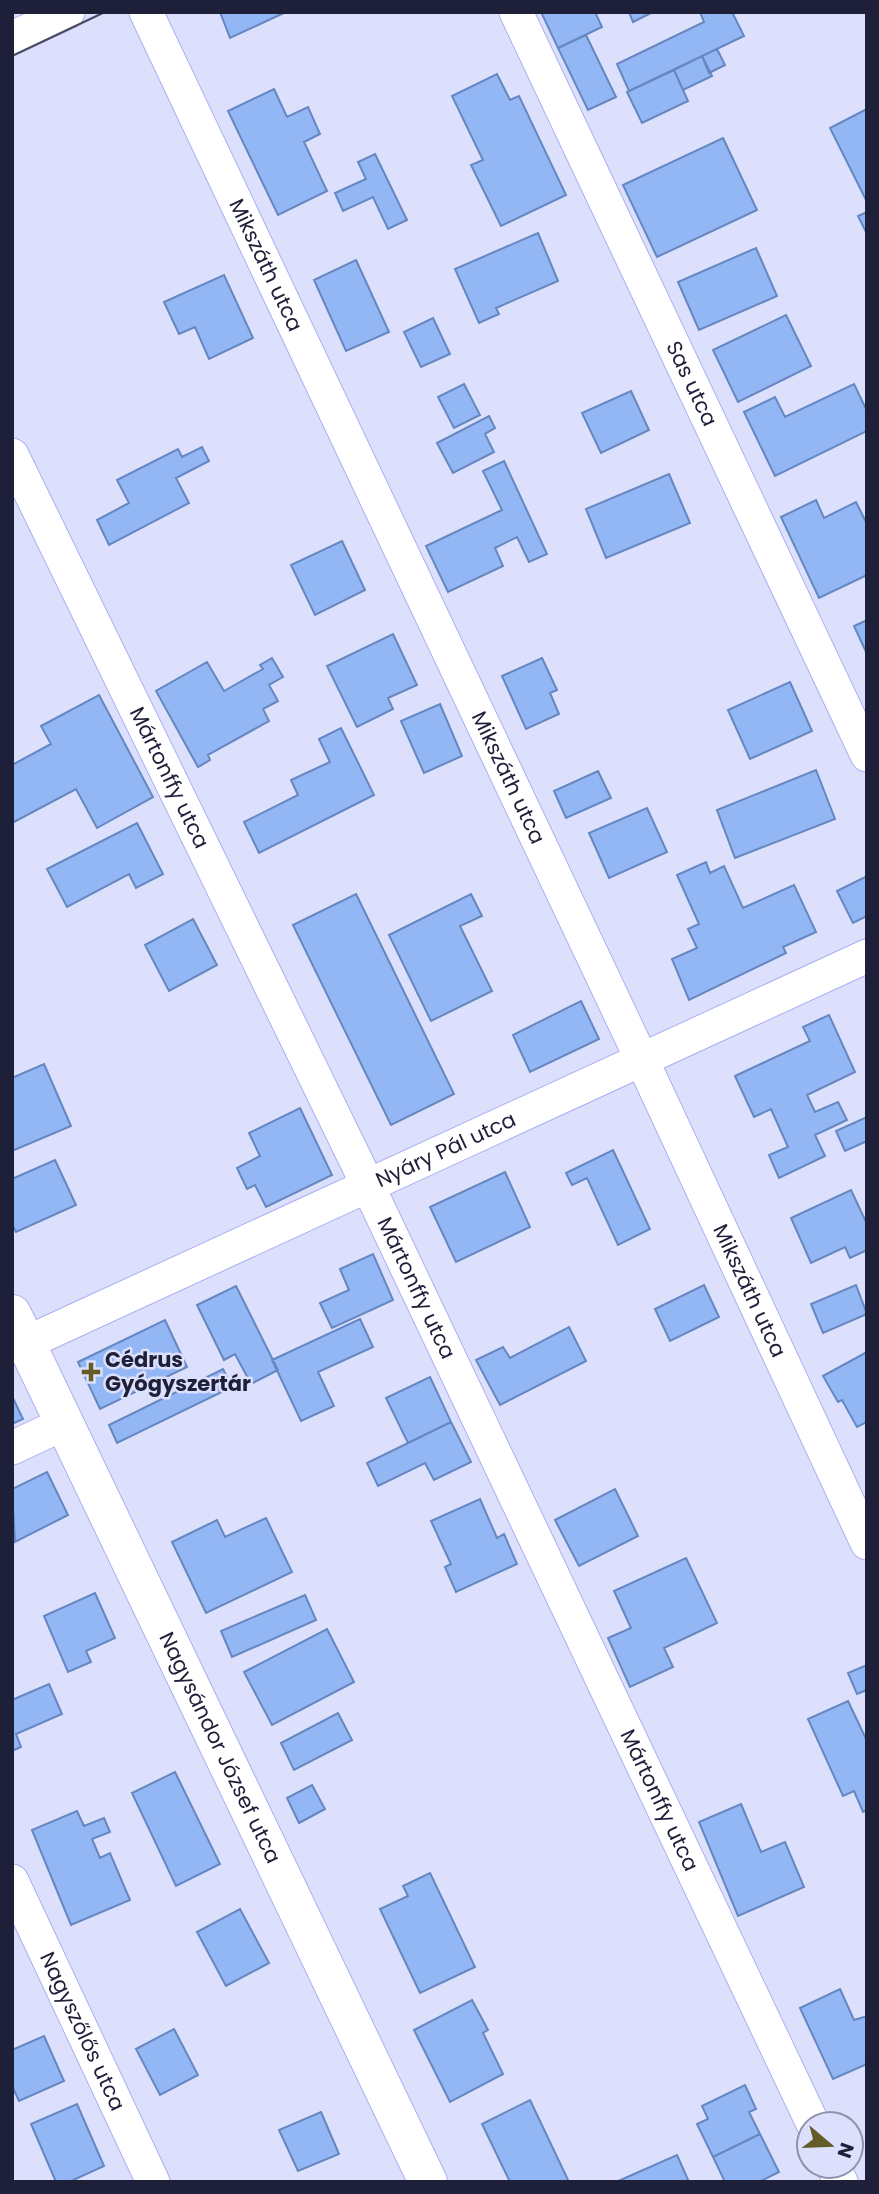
<svg xmlns="http://www.w3.org/2000/svg" width="879" height="2194" font-family="Poppins,sans-serif">
<rect width="100%" height="100%" fill="#dde0fc"/>
<path fill="#93b7f4" stroke="#6587c1" stroke-width="2" d="M220,12H286L230,38Z
M541,12H595L602,27L558,48Z
M629,12H653L633,22Z
M700,12H732L744,36L629,91L617,64L704,22Z
M586,35L616,97L588,110L558,48Z
M717,49L725,65L709,73L702,56Z
M702,56L712,76L683,90L674,70Z
M674,70L688,101L642,123L627,92Z
M497,74L510,100L519,96L566,195L501,226L471,165L483,160L452,96Z
M274,89L287,117L308,107L320,134L304,142L327,191L278,215L228,111Z
M867,109V202L830,128Z
M723,138L757,210L657,257L623,185Z
M375,154L407,220L388,229L373,197L343,211L335,193L366,179L358,162Z
M867,212V234L858,216Z
M538,233L558,281L496,308L499,314L479,323L455,269Z
M756,248L777,296L699,330L678,282Z
M356,260L389,332L346,351L314,280Z
M224,275L253,338L209,359L195,327L179,334L164,302Z
M786,315L811,366L738,402L713,350Z
M433,318L450,354L421,367L404,332Z
M464,384L480,415L454,428L438,397Z
M854,384L867,411V431L775,476L744,412L775,397L785,417Z
M631,391L649,430L601,453L582,413Z
M489,416L495,428L485,434L494,452L453,473L437,443Z
M202,447L209,461L176,478L189,503L109,545L97,520L129,503L117,480L178,449L182,457Z
M504,461L547,554L529,562L517,537L495,548L503,566L448,592L426,546L502,510L483,471Z
M669,474L690,523L606,558L586,509Z
M816,500L824,518L856,502L867,524V575L819,598L781,517Z
M342,541L365,590L315,615L291,565Z
M867,620V654L854,626Z
M393,634L417,685L388,698L393,709L357,727L327,666Z
M272,658L283,677L269,685L278,701L263,709L269,721L208,755L210,760L198,767L156,691L207,662L224,691L263,669L260,665Z
M542,658L557,690L550,693L559,714L526,729L502,676Z
M790,682L812,731L750,759L728,710Z
M99,695L153,797L97,828L76,789L12,823V765L51,744L41,726Z
M440,704L462,756L424,773L401,721Z
M341,728L374,795L259,853L244,822L298,795L291,780L330,762L319,739Z
M816,770L835,819L735,858L717,810Z
M598,771L611,798L566,818L554,791Z
M647,808L667,852L609,878L589,833Z
M137,823L163,874L136,888L129,874L67,907L47,869Z
M706,862L710,873L724,866L743,908L794,885L816,932L783,947L786,953L689,1000L672,959L697,948L688,929L699,924L677,875Z
M867,876V916L853,923L837,891Z
M356,894L454,1094L391,1125L293,925Z
M471,894L482,916L460,926L492,991L431,1021L389,935Z
M193,919L217,965L169,991L145,945Z
M581,1001L599,1039L530,1072L513,1035Z
M829,1015L855,1072L807,1095L815,1112L838,1102L847,1120L815,1135L825,1156L779,1178L769,1155L788,1147L771,1109L754,1117L735,1076L810,1041L803,1027Z
M44,1064L71,1126L12,1151V1078Z
M300,1108L332,1175L266,1207L255,1185L247,1189L237,1168L260,1156L249,1133Z
M867,1117V1141L845,1151L836,1131Z
M613,1150L650,1229L618,1245L587,1178L572,1185L566,1173Z
M55,1160L76,1205L16,1232L12,1224V1179Z
M505,1172L530,1227L456,1262L430,1207Z
M851,1190L867,1224V1250L850,1258L845,1247L811,1263L791,1218Z
M373,1254L393,1300L332,1328L320,1303L349,1290L340,1269Z
M704,1285L719,1317L670,1341L655,1309Z
M856,1285L867,1314L823,1333L811,1304Z
M236,1286L278,1370L251,1384L235,1354L224,1360L197,1305Z
M360,1319L373,1347L318,1372L334,1406L301,1421L272,1360Z
M165,1320L187,1367L100,1409L78,1362Z
M569,1327L586,1361L500,1405L476,1360L503,1347L510,1358Z
M867,1352V1422L857,1427L842,1400L838,1402L823,1376Z
M223,1369L232,1387L117,1443L109,1425Z
M430,1377L451,1422L408,1443L386,1398Z
M12,1396L23,1419L12,1424Z
M451,1422L471,1462L434,1480L425,1463L378,1486L367,1463Z
M47,1472L68,1515L15,1542L12,1489Z
M615,1489L638,1536L579,1566L555,1520Z
M480,1499L497,1538L504,1534L517,1564L456,1592L445,1567L451,1564L431,1521Z
M266,1518L292,1572L206,1613L172,1542L217,1520L225,1537Z
M686,1558L717,1623L664,1648L673,1667L630,1687L608,1638L631,1628L614,1591Z
M95,1593L115,1638L86,1651L91,1662L68,1672L44,1616Z
M305,1595L316,1620L232,1657L221,1631Z
M327,1629L354,1682L272,1725L244,1672Z
M867,1665V1690L857,1694L848,1673Z
M49,1684L62,1714L16,1734L21,1747L12,1751V1700Z
M848,1701L867,1741V1810L863,1812L854,1791L843,1796L808,1719Z
M338,1713L352,1740L294,1770L281,1743Z
M175,1772L220,1864L176,1886L132,1793Z
M312,1785L325,1809L299,1823L287,1798Z
M741,1804L761,1852L785,1842L804,1887L738,1916L699,1822Z
M77,1811L84,1826L104,1818L110,1832L92,1839L100,1858L110,1853L130,1900L71,1925L32,1830Z
M430,1873L475,1967L420,1993L380,1909L408,1896L403,1886Z
M240,1909L269,1963L226,1986L197,1932Z
M840,1989L854,2020L867,2016V2064L833,2079L800,2008Z
M472,2000L488,2030L483,2033L503,2074L450,2102L414,2030Z
M174,2029L198,2075L160,2095L136,2049Z
M44,2036L64,2081L19,2101L12,2086V2050Z
M745,2085L756,2109L749,2112L760,2134L713,2157L697,2124L708,2119L702,2106Z
M530,2100L569,2182H510L482,2124Z
M77,2104L104,2166L69,2182H56L31,2124Z
M321,2112L339,2154L298,2171L279,2130Z
M760,2134L779,2172L759,2182H725L713,2157Z
M677,2155L689,2182H616Z"/>
<g fill="none" stroke-linecap="round" stroke-linejoin="round">
<defs>
<g id="street">
<path id="s1" d="M146,12L641,1058L867,1543"/>
<path id="s2" d="M516,12L867,755"/>
<path d="M12,38L68,12"/>
<path id="s3" d="M12,455L359,1167L813,2124"/>
<path id="s4" d="M26,1343L867,956"/>
<path d="M12,1448L65,1423"/>
<path id="s5" d="M12,1881L153,2182"/>
<path d="M833,2166L841,2182"/>
</g>
<g id="secondary">
<path id="s6" d="M12,1314L428,2182"/>
</g>
</defs>
<use href="#street" stroke="#aaaff2" stroke-width="35"/>
<use href="#secondary" stroke="#aaaff2" stroke-width="40"/>
<use href="#street" stroke="#fff" stroke-width="33"/>
<use href="#secondary" stroke="#fff" stroke-width="38"/>
<path stroke="#484a63" stroke-width="2" d="M12,56L105,12"/>
</g>
<path fill="#645c28" stroke="#dde0fc" stroke-width="2.5" d="M87.5 1361.5h7v7h7v7h-7v7h-7v-7h-7v-7h7z"/>
<g text-anchor="middle" stroke-width="5" stroke-linejoin="round" paint-order="stroke">
<g font-size="21" fill="#1e1f38" stroke="#dde0fc">
<text dy="7" stroke="none"><textPath href="#s1" startOffset="280">Mikszáth utca</textPath></text>
<text dy="7" stroke="none"><textPath href="#s2" startOffset="411">Sas utca</textPath></text>
<text dy="7" stroke="none"><textPath href="#s1" startOffset="847">Mikszáth utca</textPath></text>
<text dy="7" stroke="none"><textPath href="#s3" startOffset="359">Mártonffy utca</textPath></text>
<text dy="7" stroke="none"><textPath href="#s4" startOffset="462">Nyáry Pál utca</textPath></text>
<text dy="7" stroke="none"><textPath href="#s3" startOffset="926">Mártonffy utca</textPath></text>
<text dy="7" stroke="none"><textPath href="#s1" startOffset="1414">Mikszáth utca</textPath></text>
<text dy="7" stroke="none"><textPath href="#s6" startOffset="481">Nagysándor József utca</textPath></text>
<text dy="7" stroke="none"><textPath href="#s3" startOffset="1493">Mártonffy utca</textPath></text>
<text dy="7" stroke="none"><textPath href="#s5" startOffset="166">Nagyszőlős utca</textPath></text>
</g>
<g font-size="21" font-weight="bold" fill="#1e1f38" stroke="#dde0fc" text-anchor="start">
<text x="105" y="1367">Cédrus<tspan x="105" dy="24">Gyógyszertár</tspan></text>
</g>
</g>
<rect width="879" height="2194" fill="none" stroke="#1e1f38" stroke-width="28"/>
<g transform="translate(830 2145) rotate(109)"><circle r="33" fill="#dde0fc" stroke="#9193ae" stroke-width="2"/>
<path d="M0-5L12 26L0 18L-12 26Z" fill="#645c28"/>
<text y="-10" font-size="19" font-weight="bold" text-anchor="middle" fill="#1e1f38">N</text>
</g>
</svg>
